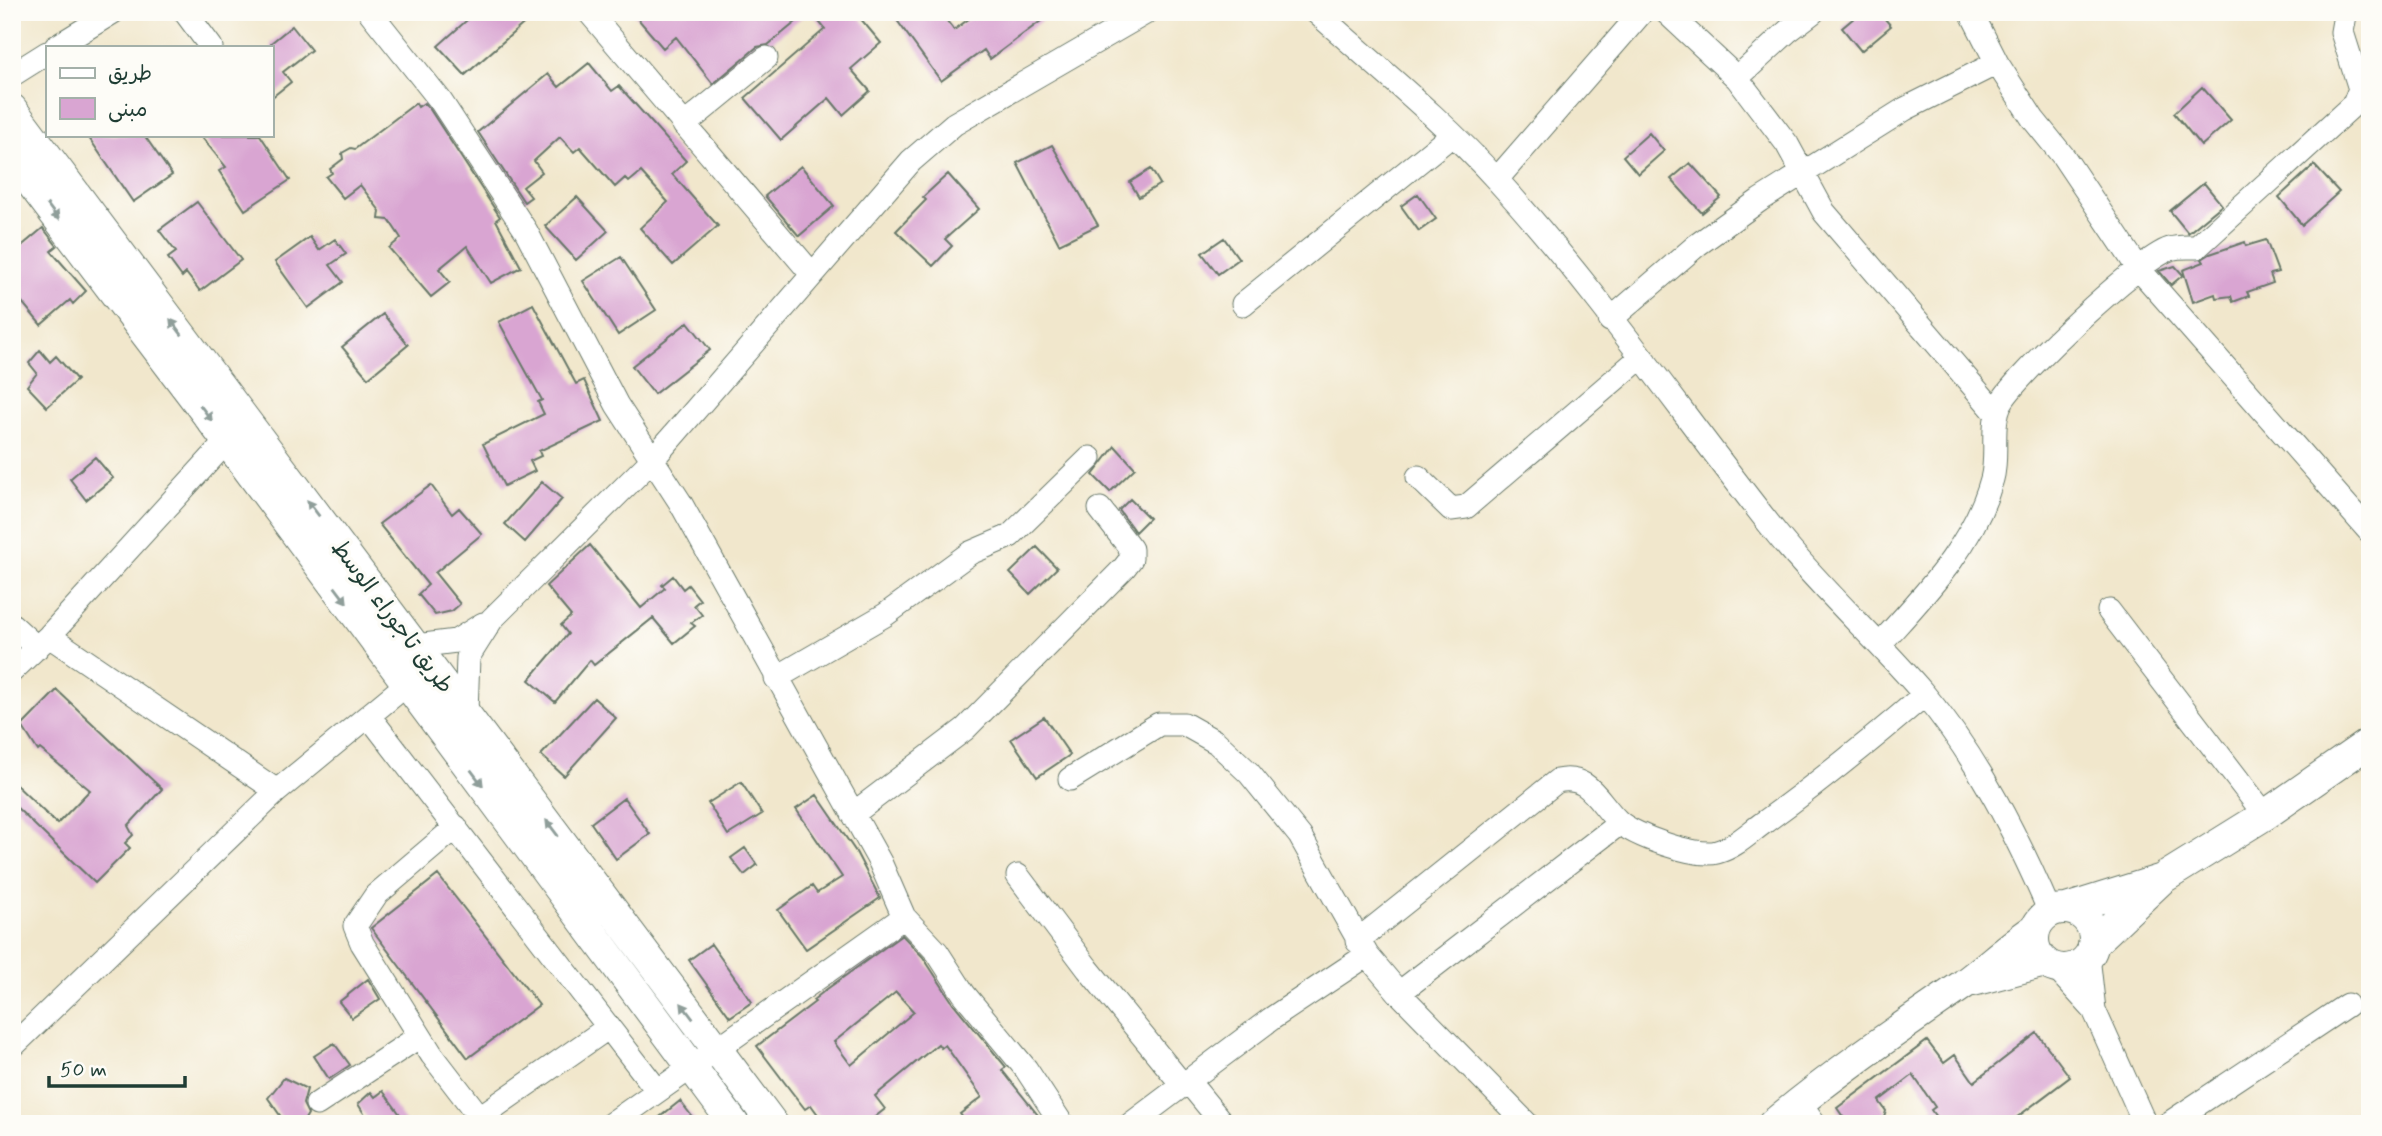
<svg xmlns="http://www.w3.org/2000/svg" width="2382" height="1136" font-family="Mynerve,'Playpen Sans Arabic',sans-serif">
<rect width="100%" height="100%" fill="#fdfcf7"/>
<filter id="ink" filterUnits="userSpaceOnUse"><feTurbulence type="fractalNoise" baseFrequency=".0143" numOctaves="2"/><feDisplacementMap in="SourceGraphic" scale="14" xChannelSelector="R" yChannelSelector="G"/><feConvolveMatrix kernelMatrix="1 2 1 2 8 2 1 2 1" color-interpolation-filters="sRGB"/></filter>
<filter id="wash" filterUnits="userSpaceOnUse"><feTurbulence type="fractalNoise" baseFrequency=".00686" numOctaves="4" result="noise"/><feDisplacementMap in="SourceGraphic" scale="28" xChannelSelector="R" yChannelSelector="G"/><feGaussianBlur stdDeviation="1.57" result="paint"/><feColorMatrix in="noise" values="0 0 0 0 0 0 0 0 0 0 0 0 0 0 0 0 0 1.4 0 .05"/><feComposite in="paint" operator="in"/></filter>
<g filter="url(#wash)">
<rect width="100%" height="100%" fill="#f1e7cc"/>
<g id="blocks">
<path fill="#d9a5d2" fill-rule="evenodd" d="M476,12H537L465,75L438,46Z
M632,12H808L768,45L757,47L713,84L676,37L663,48Z
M811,12H855L881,43L851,69L870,91L843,115L829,98L781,140L745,98L825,29Z
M891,12H940L954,30L978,12H1053L990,59L984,50L941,81Z
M1861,12H1879L1891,26L1861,51L1842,28Z
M292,26L311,50L283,72L291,82L271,98V43Z
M589,63L612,91L619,86L686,161L672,174L718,226L673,265L640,228L668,202L641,172L629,182L625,178L615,187L580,147L574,152L560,137L534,161L542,172L523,187L531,197L524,202L478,132L548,74L559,87Z
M2202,87L2231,120L2201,146L2174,113Z
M416,103L418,107L424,103L429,108L500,217L496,220L521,267L491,283L467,246L439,269L450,282L431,297L389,248L401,238L389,220L379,219L380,211L360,185L343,198L326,177L332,173L330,169L343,159L342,153L351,148L355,149Z
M1649,133L1664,151L1638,174L1623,156Z
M87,135H144L172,175L133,202Z
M200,135H260L290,180L245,210L219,171L226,167Z
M1052,145L1098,225L1059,244L1017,163Z
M1690,163L1721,197L1702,213L1671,179Z
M2314,165L2339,192L2302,225L2279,197Z
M801,166L834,206L799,236L765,196Z
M1151,169L1160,184L1139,197L1130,182Z
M948,174L979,209L945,239L952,246L933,266L896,231L926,200L923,197Z
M2204,183L2222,205L2188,233L2170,211Z
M1418,194L1436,219L1419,231L1401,206Z
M577,197L608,231L576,260L545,226Z
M197,202L241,260L200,291L186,273L182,277L168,258L176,252L159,230Z
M43,228L57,246L51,251L86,291L73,304L70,300L41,325L12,290V254Z
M310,237L319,250L335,239L346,254L330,265L343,282L308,308L275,262Z
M1224,238L1239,259L1218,274L1202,253Z
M2266,240L2278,272L2270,274L2273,283L2247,292L2249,296L2233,302L2231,296L2216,298L2215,294L2193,302L2183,270L2204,262L2202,259L2210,254L2245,242L2246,246Z
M621,257L656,310L618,335L583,281Z
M2175,266L2183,275L2171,285L2159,271Z
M533,304L576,384L584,380L603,421L539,451L541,456L530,461L535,471L504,486L483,444L544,414L538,402L542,400L499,322Z
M383,314L408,345L368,378L342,347Z
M688,322L710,350L654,394L632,366Z
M40,350L50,362L56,356L77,380L47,407L27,386L37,373L29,363Z
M1115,446L1135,468L1110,492L1093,475Z
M95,457L113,478L86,500L70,479Z
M542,482L562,499L525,542L505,524Z
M431,485L452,514L459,508L482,534L435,573L460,604L452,611L435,615L418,594L428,585L379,524Z
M1130,499L1149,518L1135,532L1119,510Z
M590,545L641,608L665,588L662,585L673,576L683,589L688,585L700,600L694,605L702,615L691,623L695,626L674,643L653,618L594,665L590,660L555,702L529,680L568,634L561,625L571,616L546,586Z
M1037,547L1057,568L1030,594L1010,573Z
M57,690L162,789L128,826L133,835L125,843L130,848L95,883L12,803V781L57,824L90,790L40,749L38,751L22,726Z
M594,698L616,718L564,776L541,755Z
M1044,717L1070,755L1037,777L1011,739Z
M741,782L762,814L728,835L708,803Z
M817,795L856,852L880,898L806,949L778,910L812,886L817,893L842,877L796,809Z
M624,798L650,834L616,859L591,823Z
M745,848L757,865L744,875L731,858Z
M438,875L539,1005L468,1058L371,928Z
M902,935L923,957L953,1003L1006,1067L1002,1070L1045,1124H968L960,1114L982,1097L945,1045L941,1048L938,1044L875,1096L885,1109L866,1124H825L811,1105L805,1109L791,1091L757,1046L815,1002L813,1000L827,989ZM896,992L914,1012L851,1065L834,1042Z
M711,944L752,1002L730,1017L689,960Z
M368,979L380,999L352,1018L339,1002Z
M2037,1033L2070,1077L2008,1124H1941L1931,1110L1935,1107L1913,1075L1879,1101L1886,1111L1882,1124H1848L1837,1108L1927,1041L1944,1063L1955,1055L1974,1082Z
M334,1043L350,1065L329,1079L314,1056Z
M284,1078L307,1089L303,1104L308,1114L302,1124H286L268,1098Z
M383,1091L407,1124H372L363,1112L358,1104L371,1092L375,1097Z
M680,1101L698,1124H651Z"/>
</g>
</g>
<g filter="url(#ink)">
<use href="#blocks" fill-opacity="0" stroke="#687869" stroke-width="2"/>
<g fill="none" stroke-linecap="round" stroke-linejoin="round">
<defs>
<path id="minor" d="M185,12L211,47
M370,12L440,100L526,231L617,405L680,502L880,862L904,917L937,952L964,994L1026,1069L1062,1124
M589,12L811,273
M1316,12C1377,67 1442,119 1497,180C1598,291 1684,417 1777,534C1823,591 1877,639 1924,694C1978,758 2017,836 2050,912
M1666,12L1737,78L1787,144L1824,212L1997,414
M1971,12L1997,63L2033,119L2063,156L2138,268L2370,532
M56,47L113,12
M12,75L47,53
M1737,78L1788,31L1813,12
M684,125L766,58
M1497,179L1642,12
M1243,304L1452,135
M1610,320L1697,245L1760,200L1905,109L1997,63
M1418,477L1451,509L1466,507L1640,358
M2109,611L2265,815
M12,625L37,648
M49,636L277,791L407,684
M1880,644C1924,595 1974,545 1992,479C1999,455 1989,422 2002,401C2020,372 2139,259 2170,249C2178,246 2189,247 2197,247L2354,104L2360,89L2342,32L2345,15
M416,646L456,641L483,624
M12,671L49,636L237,430
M776,678L885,615L970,553L1010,536L1090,458
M466,712L468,657L492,619L652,460L911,161L954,124L1147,12
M369,716L657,1090
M1070,779L1159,724H1184L1216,742L1249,773L1300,836L1367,955L1399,993L1527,1124
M853,814L965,729L1124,568L1131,559V549L1100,509
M456,827L376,895L355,926L362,943L432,1055L485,1124
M1018,876L1088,969L1181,1083
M1357,941L1557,781C1589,773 1598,802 1618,821C1634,836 1696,858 1717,852C1736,847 1751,831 1766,821C1821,781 1873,739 1924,695
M2088,956L2094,1010L2145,1124
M2055,967L2094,1010
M1399,993L1620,823
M12,1047L277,791
M1187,1080L1223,1124
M1799,1102L1815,1124
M317,1104L420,1036
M480,1117L609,1027
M611,1124L904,917
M1131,1124L1271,1019L1367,955
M2168,1124L2347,1005"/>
<path id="major" d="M12,109L773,1124
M12,158L227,441L734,1124
M2066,909L2159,880
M2034 939a30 30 0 1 1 60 0a30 30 0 1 1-60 0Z
M2093,944L2162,879L2265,815L2370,742
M1973,981L2045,962
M1773,1124C1834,1073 1899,1029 1964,984C1988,966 2010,945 2036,928"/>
</defs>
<use href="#minor" stroke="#687869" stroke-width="25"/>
<use href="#major" stroke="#687869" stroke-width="32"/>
<use href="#minor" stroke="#fff" stroke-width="23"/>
<use href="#major" stroke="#fff" stroke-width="30"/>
</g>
<defs><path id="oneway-solid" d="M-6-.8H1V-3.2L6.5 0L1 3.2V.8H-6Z" transform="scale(1.75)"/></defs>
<g fill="#8f9e9a">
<use href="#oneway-solid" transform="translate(53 212) rotate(53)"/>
<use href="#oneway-solid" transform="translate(176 327) rotate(-127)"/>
<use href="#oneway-solid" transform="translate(206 413) rotate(53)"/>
<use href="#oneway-solid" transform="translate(313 508) rotate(-127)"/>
<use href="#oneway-solid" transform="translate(341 595) rotate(53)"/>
<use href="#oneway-solid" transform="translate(477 778) rotate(53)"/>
<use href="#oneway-solid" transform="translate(552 828) rotate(-127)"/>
<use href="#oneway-solid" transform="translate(687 1011) rotate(-127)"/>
</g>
</g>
<g text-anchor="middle" stroke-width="7" stroke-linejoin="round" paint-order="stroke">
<g font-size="23" fill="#1f3d34" stroke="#fdfcf7">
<text transform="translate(393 616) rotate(53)" y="8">طريق تاجوراء الوسط</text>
</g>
</g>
<rect width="2382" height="1136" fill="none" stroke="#fdfcf7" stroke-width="42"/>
<rect x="46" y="46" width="228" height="91" fill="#fdfcf7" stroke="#a4b0a9" stroke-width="2"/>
<rect x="60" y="68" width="35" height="10" fill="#ffffff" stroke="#a4b0a9" stroke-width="2"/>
<text x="108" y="80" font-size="21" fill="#1f3d34">طريق</text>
<rect x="60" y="98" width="35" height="21" fill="#d9a5d2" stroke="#a4b0a9" stroke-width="2"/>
<text x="108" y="116" font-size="21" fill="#1f3d34">مبنى</text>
<path d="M49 1076v10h136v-10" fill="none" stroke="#1f3d34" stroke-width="3.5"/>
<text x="60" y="1076" font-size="21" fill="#1f3d34" stroke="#fdfcf7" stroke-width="5" paint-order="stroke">50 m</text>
</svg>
